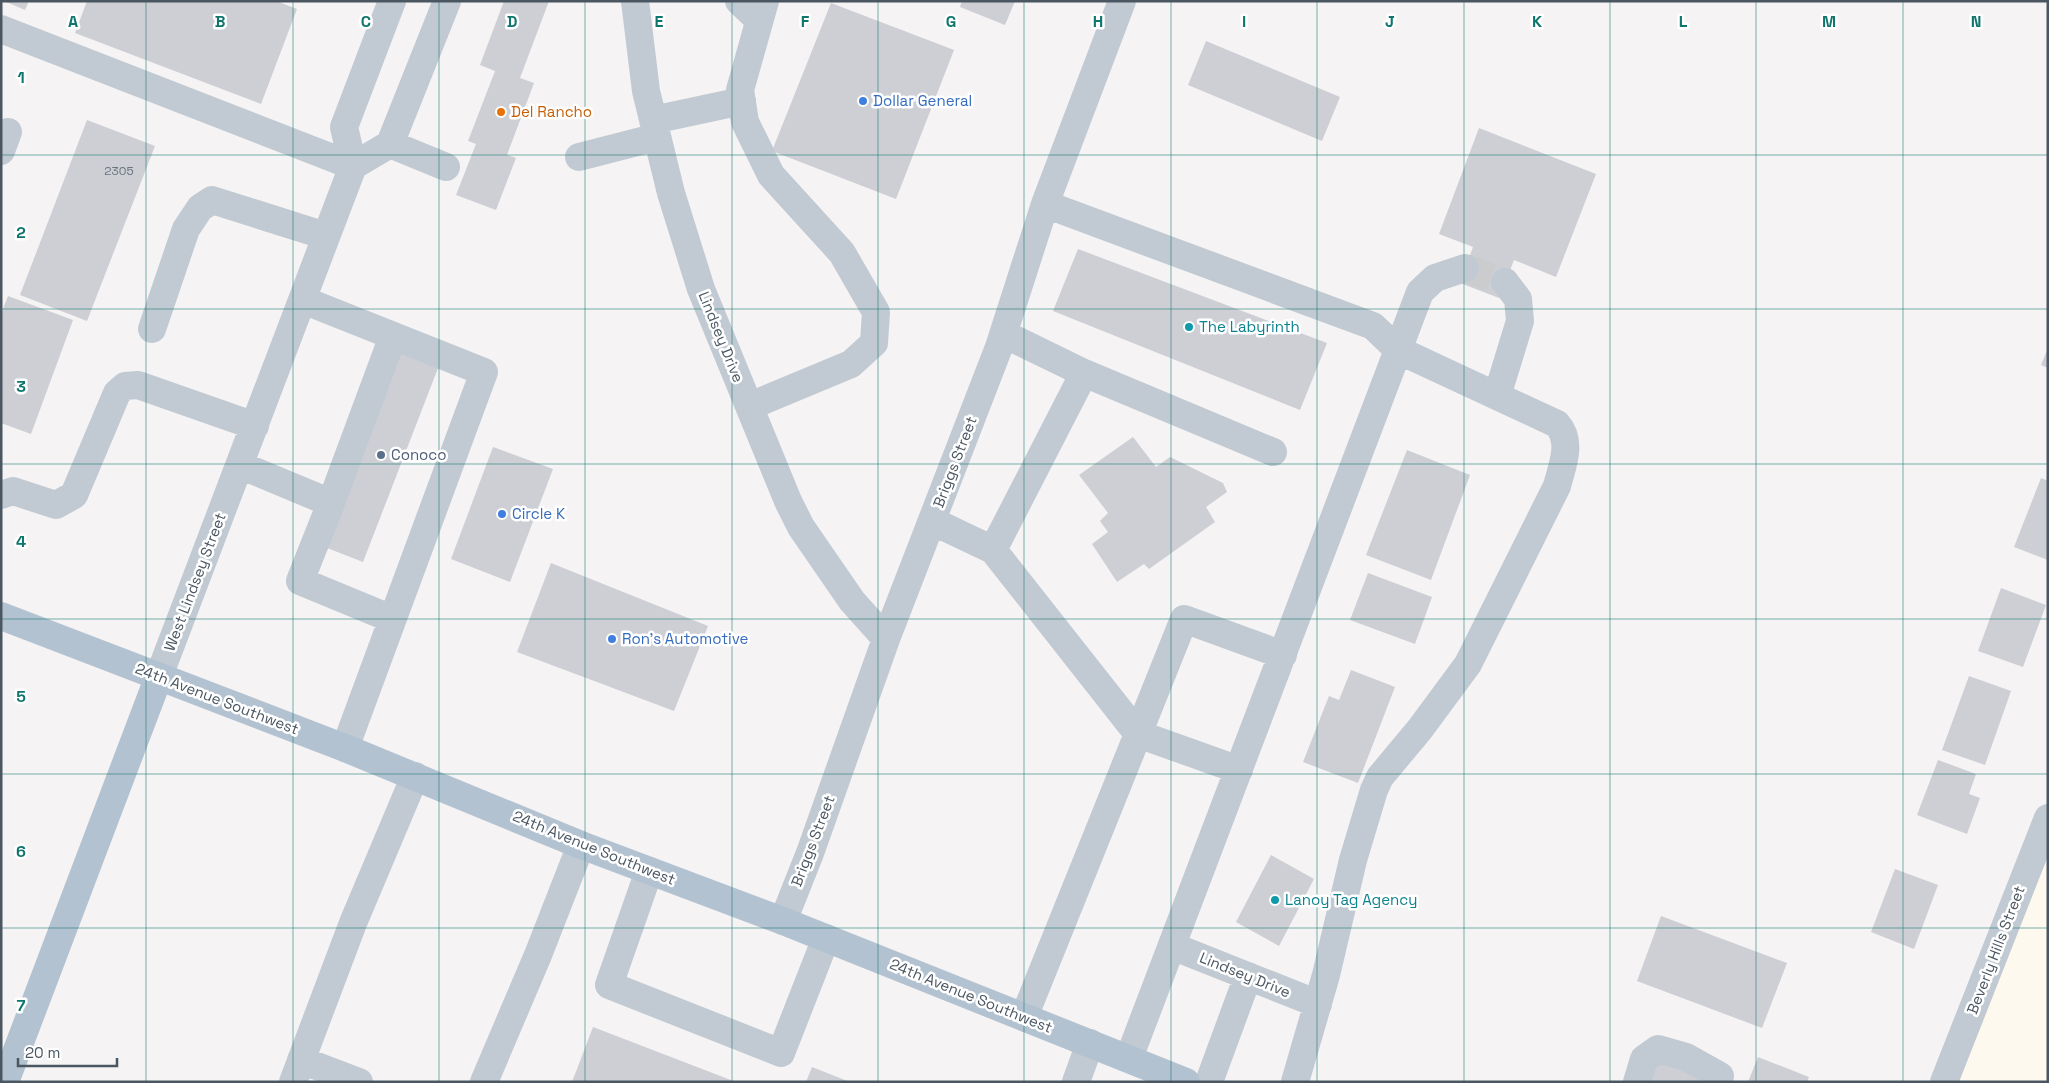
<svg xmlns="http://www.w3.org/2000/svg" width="2049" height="1083" font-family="'Space Grotesk',sans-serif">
<rect width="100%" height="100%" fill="#f5f3f3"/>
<path fill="#fdf9ef" d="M2048,841V1082H1956Z"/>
<path fill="#cdcfd5" d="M4,1H29L25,10Z
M87,1H276L297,9L261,104L75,33Z
M504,1H549L520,78L534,83L507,155L516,158L496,210L456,195L476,144L468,141L495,71L480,65Z
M962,1H1015L1005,25L960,7Z
M831,3L954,50L896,199L772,151Z
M1206,41L1340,97L1322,141L1188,85Z
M87,120L155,146L87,321L20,295Z
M1479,128L1596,174L1556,277L1514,260L1499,298L1460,283L1473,247L1439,234Z
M1078,249L1327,343L1300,410L1053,311Z
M8,296L73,320L31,434L1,423V314Z
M399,347L440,363L363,562L322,546Z
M2048,348V368L2041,365Z
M1133,437L1156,467L1170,457L1223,483L1227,492L1206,507L1215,522L1149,569L1144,564L1117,582L1092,544L1108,532L1100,521L1108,513L1079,475Z
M493,447L553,469L510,582L451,559Z
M1407,450L1470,475L1431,580L1366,555Z
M2041,478L2048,481V560L2014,547Z
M551,563L708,626L674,711L517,652Z
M1368,573L1432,597L1415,644L1350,620Z
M2001,588L2046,605L2023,667L1978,651Z
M1351,670L1395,687L1358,783L1303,762L1329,696L1339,700Z
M1969,676L2011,691L1985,765L1942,750Z
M1938,760L1976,774L1969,794L1980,798L1967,834L1917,815Z
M1271,855L1314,879L1279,946L1236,922Z
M1895,869L1938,885L1914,949L1871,932Z
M1661,916L1787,963L1762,1028L1637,981Z
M593,1027L736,1082H572Z
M1758,1057L1809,1077L1807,1082H1748Z
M1655,1059L1714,1082H1646Z
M812,1067L850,1082H806Z"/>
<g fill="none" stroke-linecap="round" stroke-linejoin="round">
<path stroke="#caccce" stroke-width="28" stroke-dasharray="28 14" stroke-linecap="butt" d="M1465,268L1505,282"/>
<path stroke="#c1cad2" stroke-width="28" d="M635,1L646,91L671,193L701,289L788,501L801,527L852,601L886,639
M739,1L759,20
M1,29L353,166
M653,120L742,101
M390,144L446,167
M1,151L8,132
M579,157L657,137
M353,166L390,144L447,1
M1045,204L1373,326L1398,350L1129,1058
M303,300L484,372L345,748
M152,329L186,229L200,208L212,200L326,236
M1084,373L1273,452
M1497,396L1520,321L1518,299L1505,282
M750,406L851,364L874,343L876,312L842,253L771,175L745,122L740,90L765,1
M240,465L331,503L300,581L392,619
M1,495L13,491L56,505L74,495L117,393L125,386L138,385L255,426
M331,503L393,336
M932,521L993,550L1138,734L1024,1017
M993,550L1084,373L1004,334
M159,676L353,166L344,127L392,1
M1239,770L1138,734L1184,619L1283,655
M649,871L609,985L781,1053L826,938
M783,921L810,853L886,639L999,347L1045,204L1122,1
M1172,946L1318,1004
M301,1060L359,1082
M293,1082L353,923L415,776
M484,1082L538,955L581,845
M1076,1082L1090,1043
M1209,1082L1248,976
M1295,1082L1326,975L1353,860L1374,790L1380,777L1420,729L1468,664L1557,486C1562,466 1573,442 1557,424L1398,350L1420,292L1435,278L1465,268
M1637,1082L1644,1059L1658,1049L1686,1057L1720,1076L1718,1082
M1944,1082L2048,818"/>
<path stroke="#b3c2d1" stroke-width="28" d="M1,616L345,748L581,845L783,921L1186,1082
M5,1082L159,676"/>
</g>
<path fill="none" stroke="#0f766e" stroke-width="1" stroke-opacity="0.55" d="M146,1V1082M293,1V1082M439,1V1082M585,1V1082M732,1V1082M878,1V1082M1024,1V1082M1171,1V1082M1317,1V1082M1464,1V1082M1610,1V1082M1756,1V1082M1903,1V1082M1,155H2048M1,309H2048M1,464H2048M1,619H2048M1,774H2048M1,928H2048"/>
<g fill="#3f7fe0" stroke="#fff" stroke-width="2">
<circle cx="863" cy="101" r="5"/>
<circle cx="502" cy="514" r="5"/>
<circle cx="612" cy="639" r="5"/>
</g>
<circle fill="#e8710a" stroke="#fff" stroke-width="2" cx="501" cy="112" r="5"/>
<g fill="#0f9aa8" stroke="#fff" stroke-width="2">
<circle cx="1189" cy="327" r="5"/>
<circle cx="1275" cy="900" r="5"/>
</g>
<circle fill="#5c6f8a" stroke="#fff" stroke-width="2" cx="381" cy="455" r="5"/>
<g text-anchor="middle" stroke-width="5" stroke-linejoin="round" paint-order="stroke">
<g font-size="12" fill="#6b747e">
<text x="119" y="175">2305</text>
</g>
<g font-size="15" fill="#366cbe" stroke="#fff" text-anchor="start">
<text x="873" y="106">Dollar General</text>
<text x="512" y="519">Circle K</text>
<text x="622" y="644">Ron's Automotive</text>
</g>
<g font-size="15" fill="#c56008" stroke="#fff" text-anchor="start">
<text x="511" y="117">Del Rancho</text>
</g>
<g font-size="15" fill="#0d838f" stroke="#fff" text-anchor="start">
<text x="1199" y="332">The Labyrinth</text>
<text x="1285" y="905">Lanoy Tag Agency</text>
</g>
<g font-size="15" fill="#4a5661" stroke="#fff">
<text transform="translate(721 337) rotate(68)" y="5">Lindsey Drive</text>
<text transform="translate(955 462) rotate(-69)" y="5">Briggs Street</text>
<text transform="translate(195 582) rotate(-69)" y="5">West Lindsey Street</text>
<text transform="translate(217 699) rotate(21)" y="5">24th Avenue Southwest</text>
<text transform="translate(813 841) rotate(-69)" y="5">Briggs Street</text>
<text transform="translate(594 848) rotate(22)" y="5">24th Avenue Southwest</text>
<text transform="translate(1996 950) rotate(-69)" y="5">Beverly Hills Street</text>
<text transform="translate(1245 975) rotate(22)" y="5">Lindsey Drive</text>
<text transform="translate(971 996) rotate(22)" y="5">24th Avenue Southwest</text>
</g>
<g font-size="15" fill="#4e5e75" stroke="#fff" text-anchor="start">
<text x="391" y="460">Conoco</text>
</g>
</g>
<g font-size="16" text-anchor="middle" font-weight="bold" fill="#0f766e" stroke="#fff" stroke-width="5" stroke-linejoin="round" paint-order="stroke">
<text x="73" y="27">A</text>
<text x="220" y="27">B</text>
<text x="366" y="27">C</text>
<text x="512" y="27">D</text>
<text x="659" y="27">E</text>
<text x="805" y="27">F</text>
<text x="951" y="27">G</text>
<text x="1098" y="27">H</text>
<text x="1244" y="27">I</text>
<text x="1390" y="27">J</text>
<text x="1537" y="27">K</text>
<text x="1683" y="27">L</text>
<text x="1829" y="27">M</text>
<text x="1976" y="27">N</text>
<text x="21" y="83">1</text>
<text x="21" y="238">2</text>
<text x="21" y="392">3</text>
<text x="21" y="547">4</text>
<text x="21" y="702">5</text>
<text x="21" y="857">6</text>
<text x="21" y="1011">7</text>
</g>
<rect width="2049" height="1083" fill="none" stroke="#4a5661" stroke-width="5"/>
<path d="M18 1058v8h99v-8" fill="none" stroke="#4a5661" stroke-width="2.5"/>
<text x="25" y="1058" font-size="15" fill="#4a5661" stroke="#ffffff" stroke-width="4" paint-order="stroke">20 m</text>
</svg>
